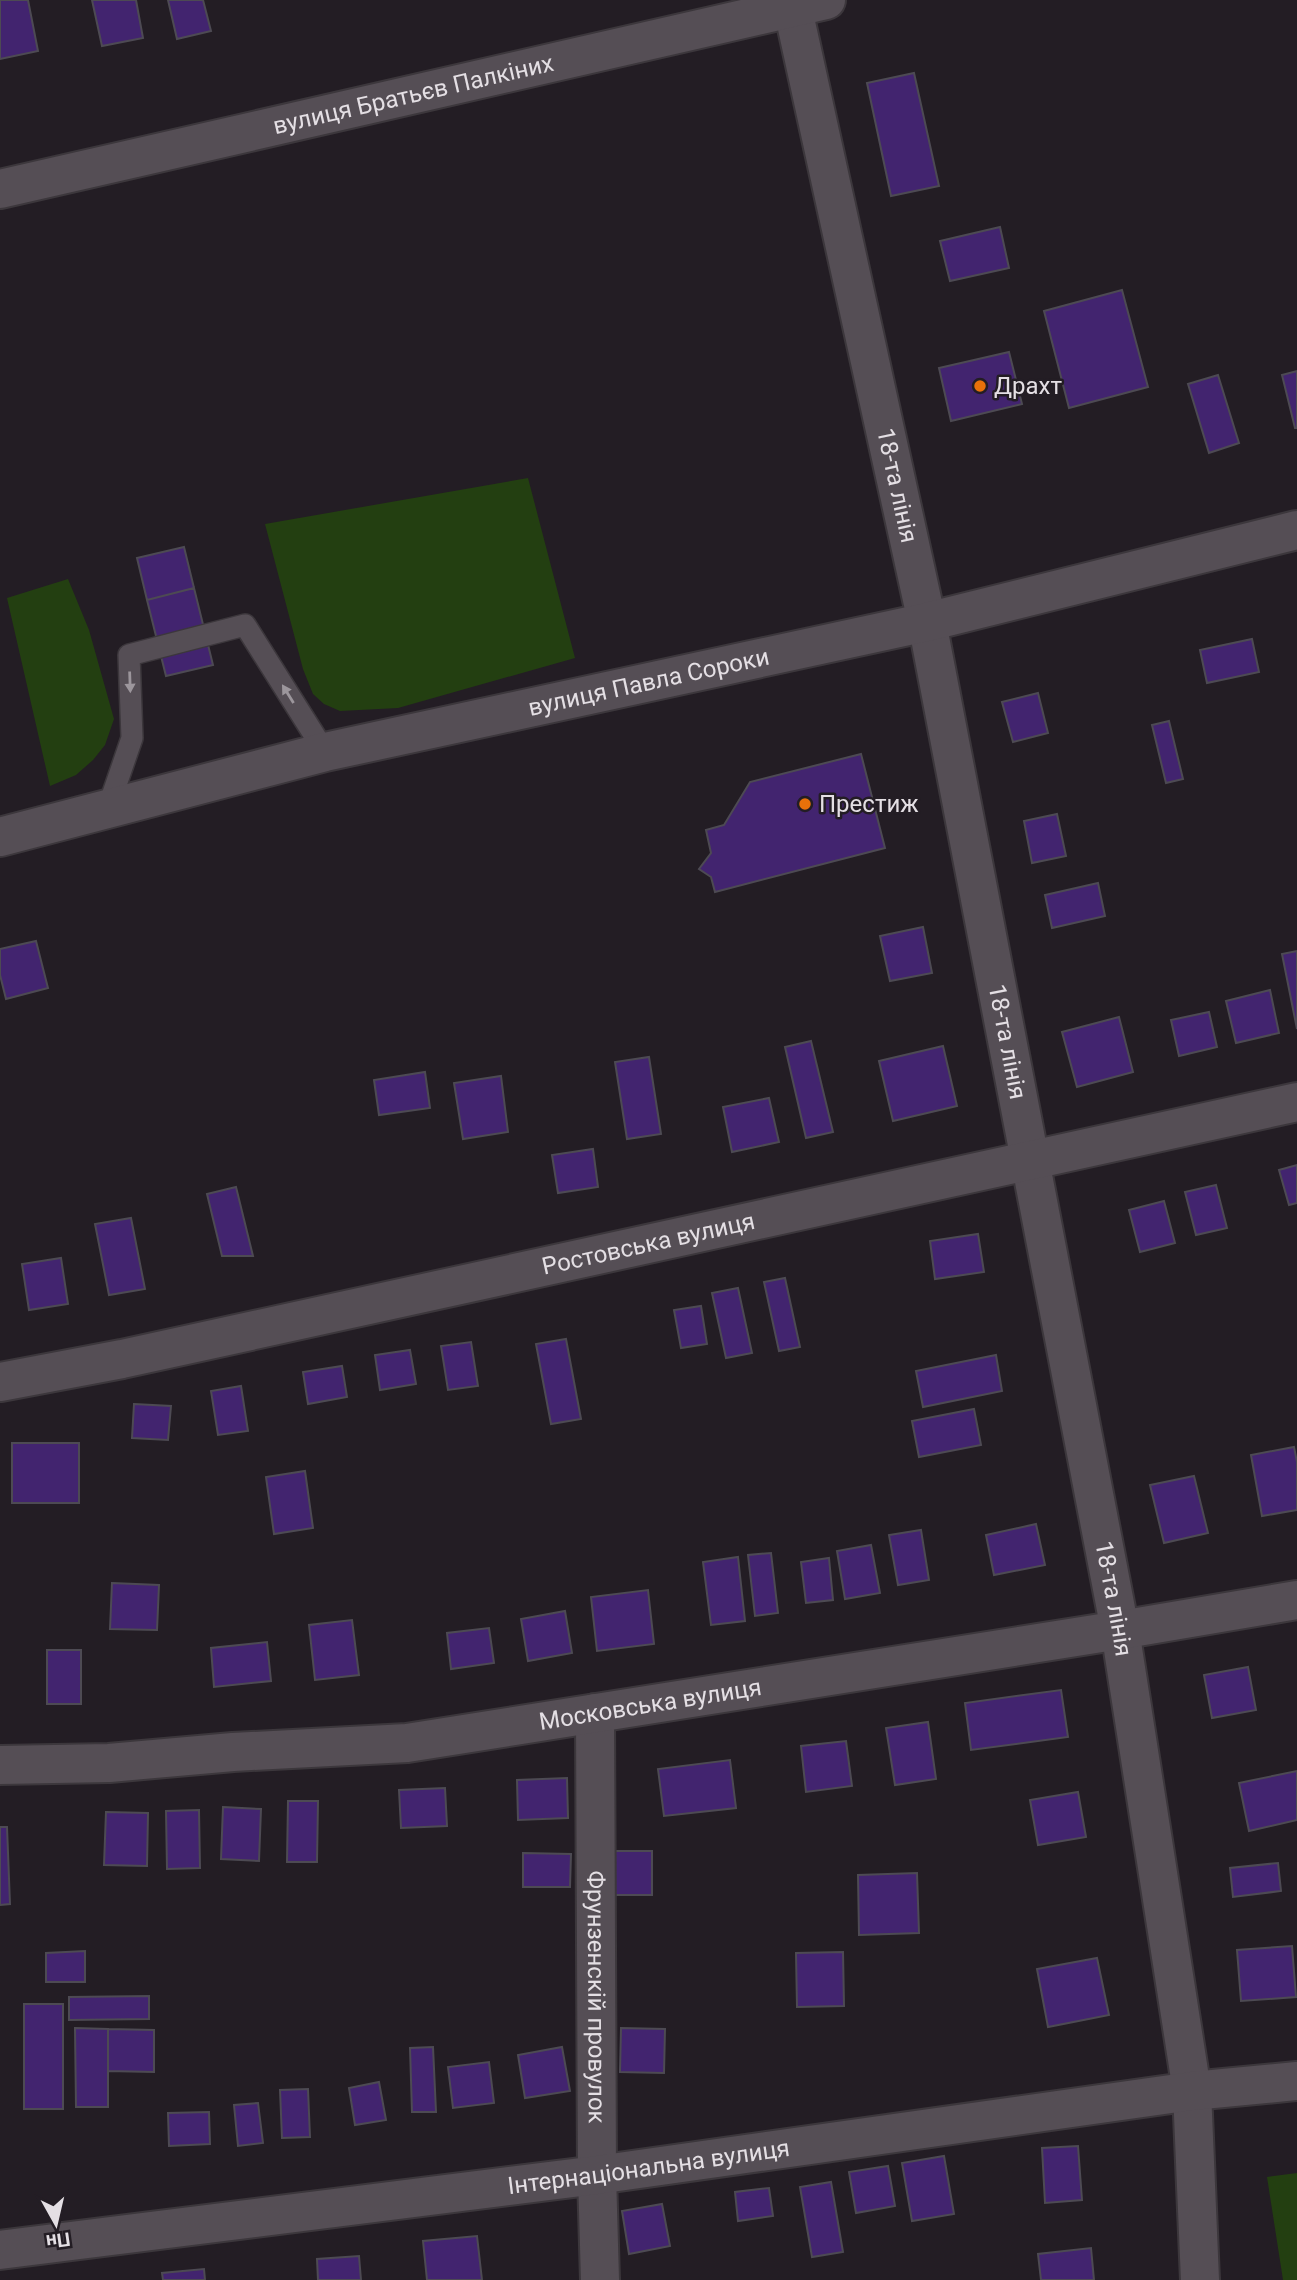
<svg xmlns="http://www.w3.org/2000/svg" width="1297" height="2280" font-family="Roboto,sans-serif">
<rect width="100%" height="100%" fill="#231d24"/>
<path fill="#233f11" d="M528,478L575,658L398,708L340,711L324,704L313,694L303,669L265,524Z
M68,579L89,630L114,719L105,745L93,760L76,775L50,786L7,598Z
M1297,2173V2280H1283L1267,2177Z"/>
<path fill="#42246f" stroke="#4d4a53" stroke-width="2" d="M0,0H28L38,51L0,59Z
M92,0H136L143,38L102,46Z
M168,0H203L211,31L177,39Z
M914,73L939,186L891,196L867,83Z
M1000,227L1009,268L950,281L940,241Z
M1122,290L1148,387L1069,408L1044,311Z
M1009,352L1022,404L951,421L939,368Z
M1297,371V428H1295L1282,375Z
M1218,375L1239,443L1209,453L1188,384Z
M184,547L194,588L147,600L137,558Z
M194,588L213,665L166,676L147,600Z
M1252,639L1259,672L1207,683L1200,650Z
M1038,693L1048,733L1013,742L1002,702Z
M1169,721L1183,779L1166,783L1152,725Z
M861,754L885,848L715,892L711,877L699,869L711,853L706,830L724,825L750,782Z
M1057,814L1066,856L1032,863L1024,821Z
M1098,883L1105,916L1052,928L1045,895Z
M923,927L932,973L890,981L880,936Z
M36,941L48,988L6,999L0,975V949Z
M1297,951V1029L1282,954Z
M1270,990L1279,1033L1236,1043L1226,1001Z
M1209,1012L1217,1047L1179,1056L1171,1020Z
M1119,1017L1133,1072L1077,1087L1062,1032Z
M811,1041L833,1132L806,1138L785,1047Z
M943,1046L957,1106L893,1121L879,1061Z
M649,1057L661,1134L627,1139L615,1062Z
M425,1072L430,1108L379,1115L374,1080Z
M501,1076L508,1132L463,1139L454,1083Z
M769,1098L779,1142L732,1152L723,1107Z
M593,1149L598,1187L558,1193L552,1155Z
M1297,1165V1203L1289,1205L1279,1170Z
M1216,1185L1227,1228L1196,1235L1185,1192Z
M236,1187L253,1256H222L207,1194Z
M1164,1201L1175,1243L1140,1252L1129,1210Z
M131,1218L145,1289L109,1295L95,1224Z
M978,1234L984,1272L935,1279L930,1241Z
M61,1258L68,1304L29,1310L22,1264Z
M785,1278L800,1347L779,1351L764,1282Z
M738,1288L752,1353L726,1358L712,1293Z
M701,1306L707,1344L681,1348L674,1310Z
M566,1339L581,1419L551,1424L536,1344Z
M471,1342L478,1386L448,1390L441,1346Z
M410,1350L416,1384L380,1390L375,1355Z
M996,1355L1002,1391L923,1407L916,1371Z
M342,1366L347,1397L308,1404L303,1372Z
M241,1386L248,1431L218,1435L211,1391Z
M134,1404L171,1406L168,1440L132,1438Z
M974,1409L981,1445L919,1457L912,1421Z
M12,1443H79V1503H12Z
M1294,1447L1297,1462V1510L1262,1516L1251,1455Z
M305,1471L313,1528L274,1534L266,1477Z
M1194,1476L1208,1533L1164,1543L1150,1485Z
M1036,1524L1045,1565L994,1575L986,1535Z
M921,1530L929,1580L898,1585L889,1535Z
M871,1545L880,1593L845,1599L837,1551Z
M771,1553L778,1613L755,1616L748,1555Z
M738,1557L745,1621L711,1625L703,1562Z
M829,1558L833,1600L806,1603L801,1562Z
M112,1583L159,1585L157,1630L110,1629Z
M648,1590L654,1644L597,1651L591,1597Z
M565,1611L572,1653L528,1661L521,1619Z
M352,1620L359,1675L315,1680L309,1625Z
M489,1628L494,1663L451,1669L447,1633Z
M267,1642L271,1681L214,1687L211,1648Z
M47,1650H81V1704H47Z
M1248,1667L1256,1710L1212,1718L1204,1675Z
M1061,1690L1068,1737L971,1750L965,1703Z
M928,1722L936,1779L895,1785L886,1728Z
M846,1741L852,1786L806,1792L801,1746Z
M730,1760L736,1808L664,1816L658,1769Z
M1297,1771V1820L1249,1831L1239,1783Z
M567,1778L568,1818L518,1820L517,1780Z
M445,1788L447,1826L401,1828L399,1790Z
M1078,1792L1086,1837L1038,1845L1030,1800Z
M288,1801H318L317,1862H287Z
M223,1807L261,1809L259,1861L221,1859Z
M199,1810L200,1868L167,1869L166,1811Z
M106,1812L148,1813L147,1866L104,1865Z
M0,1827H7L10,1904L0,1905Z
M615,1851H652V1895H615Z
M523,1853L571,1854L570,1887H523Z
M1278,1863L1281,1891L1233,1897L1230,1868Z
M917,1873L919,1933L859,1935L858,1875Z
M1292,1946L1296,1997L1241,2001L1237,1950Z
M85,1951V1982H46V1953Z
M843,1952L844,2006L797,2007L796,1953Z
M1097,1958L1109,2015L1048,2027L1037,1969Z
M149,1996V2019L69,2020V1997Z
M24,2004H63V2109H24Z
M75,2028L108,2029V2107H76Z
M621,2028L665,2029L664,2073L620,2072Z
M108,2029L154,2030V2072L108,2071Z
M433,2047L436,2112H412L410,2048Z
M562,2047L570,2091L525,2098L518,2055Z
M489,2062L494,2103L453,2108L448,2067Z
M379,2082L386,2120L355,2125L349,2088Z
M308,2089L310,2137L282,2138L280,2090Z
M258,2103L263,2143L238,2146L234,2105Z
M209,2112L210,2144L169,2146L168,2113Z
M1078,2146L1082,2200L1045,2203L1042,2148Z
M944,2156L954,2214L912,2221L902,2163Z
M888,2166L895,2206L856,2213L849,2172Z
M831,2182L843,2252L812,2257L800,2187Z
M769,2188L773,2216L738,2221L735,2192Z
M662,2204L670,2246L629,2254L622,2211Z
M477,2236L482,2280H427L423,2241Z
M1091,2248L1094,2280H1041L1038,2254Z
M359,2256L361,2280H318L317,2259Z
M204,2269L205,2280H163L162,2273Z"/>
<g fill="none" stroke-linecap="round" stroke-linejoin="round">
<defs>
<path id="service" d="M108,808L132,738L129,655L245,625L325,752"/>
<g id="minor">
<path id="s1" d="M791,0L927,622L1120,1630L1192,2091L1200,2280"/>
<path id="s2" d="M0,189L826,0"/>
<path id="s3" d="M0,1382L122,1359L1297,1102"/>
<path id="s4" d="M595,1713L597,2175L600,2280"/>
<path id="s5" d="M0,1765L109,1763L233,1752L407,1743L1120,1630L1297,1600"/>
<path id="s6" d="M0,2250L597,2175L1192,2091L1297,2081"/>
</g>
<g id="tertiary">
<path id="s7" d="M0,837L325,752L927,622L1297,530"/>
</g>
</defs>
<use href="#service" stroke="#3c373c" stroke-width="24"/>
<use href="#minor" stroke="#3c373c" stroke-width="42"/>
<use href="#tertiary" stroke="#3c373c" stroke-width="42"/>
<use href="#service" stroke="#554e55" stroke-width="21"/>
<use href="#minor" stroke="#554e55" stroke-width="38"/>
<use href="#tertiary" stroke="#554e55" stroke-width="38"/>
</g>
<defs><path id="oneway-solid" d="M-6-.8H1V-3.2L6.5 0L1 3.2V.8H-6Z" transform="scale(1.75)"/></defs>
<g fill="#9c969c">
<use href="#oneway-solid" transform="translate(130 682) rotate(88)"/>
<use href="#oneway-solid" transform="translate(288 694) rotate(-122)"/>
</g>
<g fill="#e8710a" stroke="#231d24" stroke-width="2.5">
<circle cx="980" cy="386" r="7"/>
<circle cx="805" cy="804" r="7"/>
</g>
<g text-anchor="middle" stroke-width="5" stroke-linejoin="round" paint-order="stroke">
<g font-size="24" fill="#e4dfe4" stroke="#231d24">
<text dy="8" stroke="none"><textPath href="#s2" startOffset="424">вулиця Братьєв Палкіних</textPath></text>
<text dy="8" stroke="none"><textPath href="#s1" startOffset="497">18-та лінія</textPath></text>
<text dy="8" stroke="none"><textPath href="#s7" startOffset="667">вулиця Павла Сороки</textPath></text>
<text dy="8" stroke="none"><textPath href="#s1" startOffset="1064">18-та лінія</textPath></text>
<text dy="8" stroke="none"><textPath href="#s3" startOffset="663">Ростовська вулиця</textPath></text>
<text dy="8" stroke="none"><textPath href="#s1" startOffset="1631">18-та лінія</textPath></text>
<text dy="8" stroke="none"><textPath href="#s5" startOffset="654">Московська вулиця</textPath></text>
<text dy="8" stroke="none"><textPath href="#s4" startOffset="284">Фрунзенскій провулок</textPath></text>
<text dy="8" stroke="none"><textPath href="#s6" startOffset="654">Інтернаціональна вулиця</textPath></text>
</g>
<g font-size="24" fill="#e4dfe4" stroke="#231d24" text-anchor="start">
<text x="994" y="394">Драхт</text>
<text x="819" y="812">Престиж</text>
</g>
</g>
<g transform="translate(56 2224) rotate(172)" stroke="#231d24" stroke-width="5" paint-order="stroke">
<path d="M0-5L12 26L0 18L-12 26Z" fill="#e4dfe4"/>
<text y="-10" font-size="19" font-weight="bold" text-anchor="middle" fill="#e4dfe4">Пн</text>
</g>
</svg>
